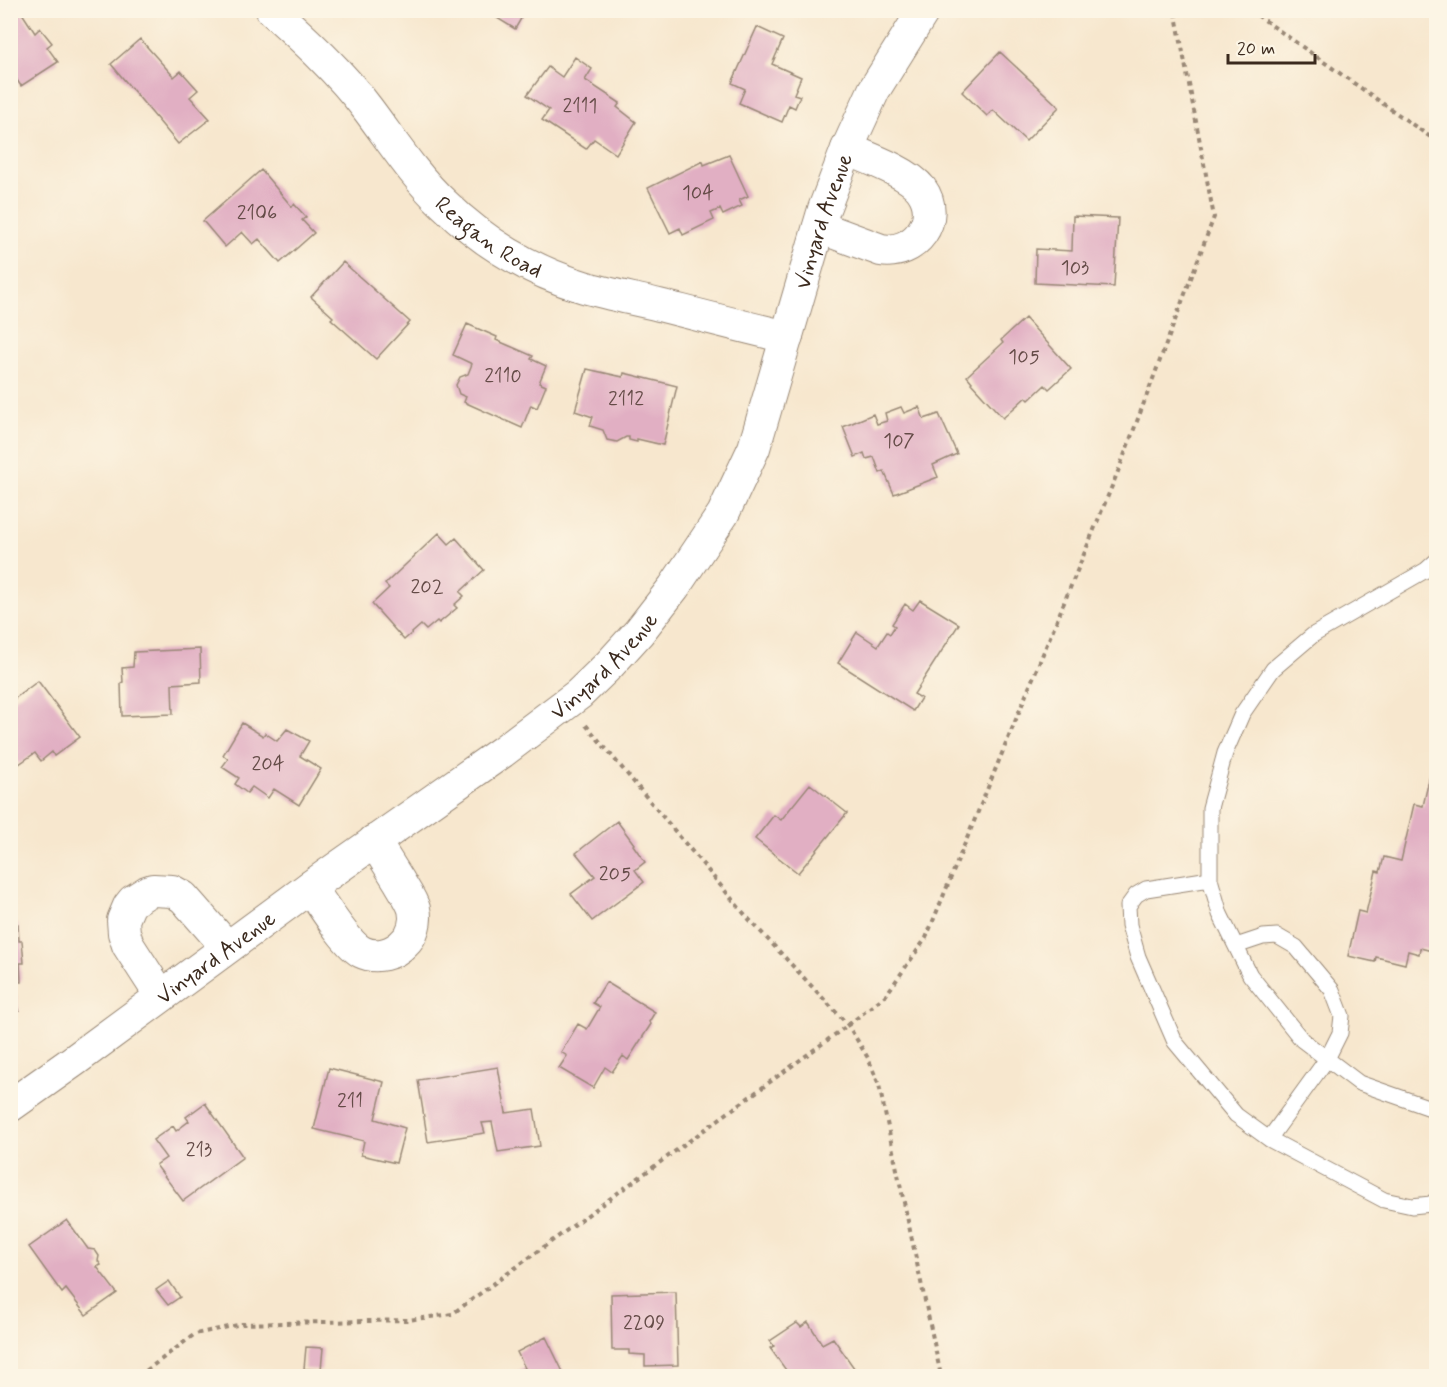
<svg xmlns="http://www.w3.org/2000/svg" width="1447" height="1387" font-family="Mynerve,sans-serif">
<rect width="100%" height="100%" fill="#fcf5e5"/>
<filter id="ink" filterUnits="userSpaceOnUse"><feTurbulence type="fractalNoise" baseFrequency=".0167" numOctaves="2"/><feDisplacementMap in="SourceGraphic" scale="12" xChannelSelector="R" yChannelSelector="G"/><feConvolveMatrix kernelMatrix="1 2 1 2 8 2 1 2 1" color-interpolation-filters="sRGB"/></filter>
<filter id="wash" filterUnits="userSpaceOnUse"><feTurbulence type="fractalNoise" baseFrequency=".008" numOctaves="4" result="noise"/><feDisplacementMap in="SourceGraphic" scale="24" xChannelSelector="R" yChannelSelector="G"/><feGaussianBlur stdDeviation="1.35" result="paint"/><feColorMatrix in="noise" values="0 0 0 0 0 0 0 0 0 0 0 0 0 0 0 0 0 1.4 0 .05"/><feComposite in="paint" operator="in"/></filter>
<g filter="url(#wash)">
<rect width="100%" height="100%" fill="#f7e7ce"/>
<g id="blocks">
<path fill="#e1afc3" d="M10,10H20L35,33L40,28L52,43L47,47L58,62L21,86L10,70Z
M484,10H526L515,29Z
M757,27L783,39L772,64L801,77L794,94L800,96L795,108L789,105L782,122L739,103L745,89L732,83Z
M140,39L174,77L181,71L198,90L190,97L210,119L178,144L111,64Z
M1000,52L1059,107L1026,141L993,110L987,116L962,92Z
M575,57L592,69L585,80L620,103L617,107L636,122L616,154L594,139L586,149L542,120L549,110L527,95L548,67L562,77Z
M729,155L748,196L739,200L742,206L723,215L720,209L711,213L714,220L683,235L680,228L670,233L648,188L703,161L704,165Z
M261,170L292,207L294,204L306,217L302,220L314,233L280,263L259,239L253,244L242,232L225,247L203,221Z
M1073,216L1118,218L1114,287L1035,283L1036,249L1072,251Z
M343,262L410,322L376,359L331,319L333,317L311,297Z
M1025,318L1071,369L1049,389L1045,385L1029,400L1026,397L1003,418L971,383L972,382L967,376L1003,343L1001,340Z
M467,324L497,337L496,340L533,356L531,359L546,366L539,383L546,386L537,408L531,405L522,428L464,402L466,397L459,394L456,385L460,377L468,374L472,364L453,355Z
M587,369L623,377L624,373L677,386L663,445L637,439V442L629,440V437H626L617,442L607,440L603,430L590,426L593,417L575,411Z
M901,407L904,413L919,407L924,419L939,414L957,454L933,465L938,477L894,494L884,471L880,473L874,457L866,459L864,453L855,457L843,427L873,414L877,424L887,421L885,413Z
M439,533L449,544L456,538L484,570L460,592L464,596L454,605L457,608L439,623L437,621L426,630L421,625L404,640L372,604L389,588L385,584Z
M920,600L959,624L914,694L921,698L913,711L838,663L857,632L878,646L887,632L890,634L895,626L892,624L905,604L913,610Z
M200,649L201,682L172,684L173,714L122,716L121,683L123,682L122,668L133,667L134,652Z
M38,681L80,737L54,756L52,752L41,761L35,753L19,764L10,752V702Z
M242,723L263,736L265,733L277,741L287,729L309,741L300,756L321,769L299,805L274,789L268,798L252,787L247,793L235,784L239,778L222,767L228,759L223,755Z
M1436,749V952L1420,948L1419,954L1408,951L1405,964L1376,957L1375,962L1348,956L1358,911L1366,913L1376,871L1380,872L1384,857L1401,861L1414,804L1423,806Z
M810,784L847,813L798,873L755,839L774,815L781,820Z
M617,821L634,844L633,845L645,862L635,870L644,882L592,921L571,894L595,876L576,853Z
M10,924H18L19,941H22L24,963H20L21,982H14L19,1011L10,1012Z
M606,982L655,1012L649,1022L651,1024L628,1060L623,1056L612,1072L605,1067L593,1088L559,1068L567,1056L561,1052L578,1024L587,1029L600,1007L593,1003Z
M498,1067L506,1113L534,1109L540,1146L498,1152L492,1122L482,1123L485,1133L428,1142L418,1080Z
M329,1068L384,1082L375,1119L405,1128L396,1163L361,1155L364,1141L314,1129Z
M205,1103L243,1157L183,1201L156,1165L166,1158L153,1140L173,1126L176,1131L189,1121L186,1117Z
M67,1220L88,1249L95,1250L99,1256L98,1261L101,1265L97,1267L117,1293L86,1315L66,1289L62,1293L29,1247Z
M169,1281L180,1297L168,1305L156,1290Z
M676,1292L678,1365L645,1366V1355L629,1354V1350H612L611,1294Z
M808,1322L822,1344L833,1338L859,1375L857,1376H785L782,1373L786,1370L770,1348L774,1346L770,1341L797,1323L801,1327Z
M546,1337L565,1376H506L525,1368L517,1352Z
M306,1347L323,1348L321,1370L304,1369Z"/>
</g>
</g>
<g filter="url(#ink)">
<use href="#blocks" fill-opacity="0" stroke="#998876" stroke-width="1.5"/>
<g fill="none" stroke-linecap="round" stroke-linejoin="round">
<defs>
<path id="lane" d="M1436,561L1426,570L1313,635L1273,669L1242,714L1225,753L1210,808V879L1220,914L1250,975L1302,1040L1359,1083L1436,1110
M1210,879L1146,889L1136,895L1128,906L1129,925L1138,957L1175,1042L1236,1115L1269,1139L1384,1200L1412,1206L1431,1204L1436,1200
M1236,946L1263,937L1277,936L1296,947L1332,990L1342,1016L1340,1033L1327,1059L1269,1139"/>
<g id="street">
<path id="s1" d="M272,10C306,41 340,72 367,108C392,141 414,176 444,204C483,242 531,271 584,287C608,294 634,299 659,305C702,316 744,327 787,337"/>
<path d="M819,227L881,250C914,256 943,219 921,189C908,172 868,158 847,149"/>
<path d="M310,887C320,901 347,945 362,952C376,959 394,954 404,943C413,935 417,921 414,909C411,899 404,890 399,881C391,868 382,854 374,841"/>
<path d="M161,996L128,945L124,933L123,920L129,906L133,901L147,892L153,890L172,891L183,897L227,947"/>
<path id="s2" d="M10,1106L75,1060L310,887L502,752L579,694L610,664L639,632L674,587L723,514L754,448L824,209L847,149L874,90L924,10"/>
</g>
</defs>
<use href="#lane" stroke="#998876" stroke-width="17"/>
<use href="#street" stroke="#998876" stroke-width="34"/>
<path stroke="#998876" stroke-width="4" stroke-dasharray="4.5 4.5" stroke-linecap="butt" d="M1250,10L1436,141
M586,725L747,917L848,1025L868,1058L879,1085L941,1376
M139,1376L195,1334L242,1324L408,1320L452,1314L848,1025L886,995L926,938L1119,469L1214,217L1175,10"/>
<use href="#lane" stroke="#fff" stroke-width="15"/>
<use href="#street" stroke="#fff" stroke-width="32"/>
</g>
</g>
<g text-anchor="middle" stroke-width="4.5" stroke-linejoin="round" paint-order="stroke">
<g font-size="20" fill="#644b47">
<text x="580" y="112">2111</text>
<text x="698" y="199">104</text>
<text x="257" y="219">2106</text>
<text x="1075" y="274">103</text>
<text x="1024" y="363">105</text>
<text x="503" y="382">2110</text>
<text x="626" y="405">2112</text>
<text x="899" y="447">107</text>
<text x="427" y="593">202</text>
<text x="268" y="770">204</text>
<text x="615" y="880">205</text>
<text x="350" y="1107">211</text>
<text x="199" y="1156">213</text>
<text x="644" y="1329">2209</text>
</g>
<g font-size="22" fill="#3b2a1e" stroke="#fcf5e5">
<text dy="8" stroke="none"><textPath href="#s2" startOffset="1244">Vinyard Avenue</textPath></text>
<text dy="8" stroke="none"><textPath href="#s1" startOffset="316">Reagan Road</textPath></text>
<text dy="8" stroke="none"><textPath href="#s2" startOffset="740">Vinyard Avenue</textPath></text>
<text dy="8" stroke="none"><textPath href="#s2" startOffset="254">Vinyard Avenue</textPath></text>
</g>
</g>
<rect width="1447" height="1387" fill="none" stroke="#fcf5e5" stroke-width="36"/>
<path d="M1228 54v9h87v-9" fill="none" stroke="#3b2a1e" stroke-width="3"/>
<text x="1237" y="54" font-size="18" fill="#3b2a1e" stroke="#fcf5e5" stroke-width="4.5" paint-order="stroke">20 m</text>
</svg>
